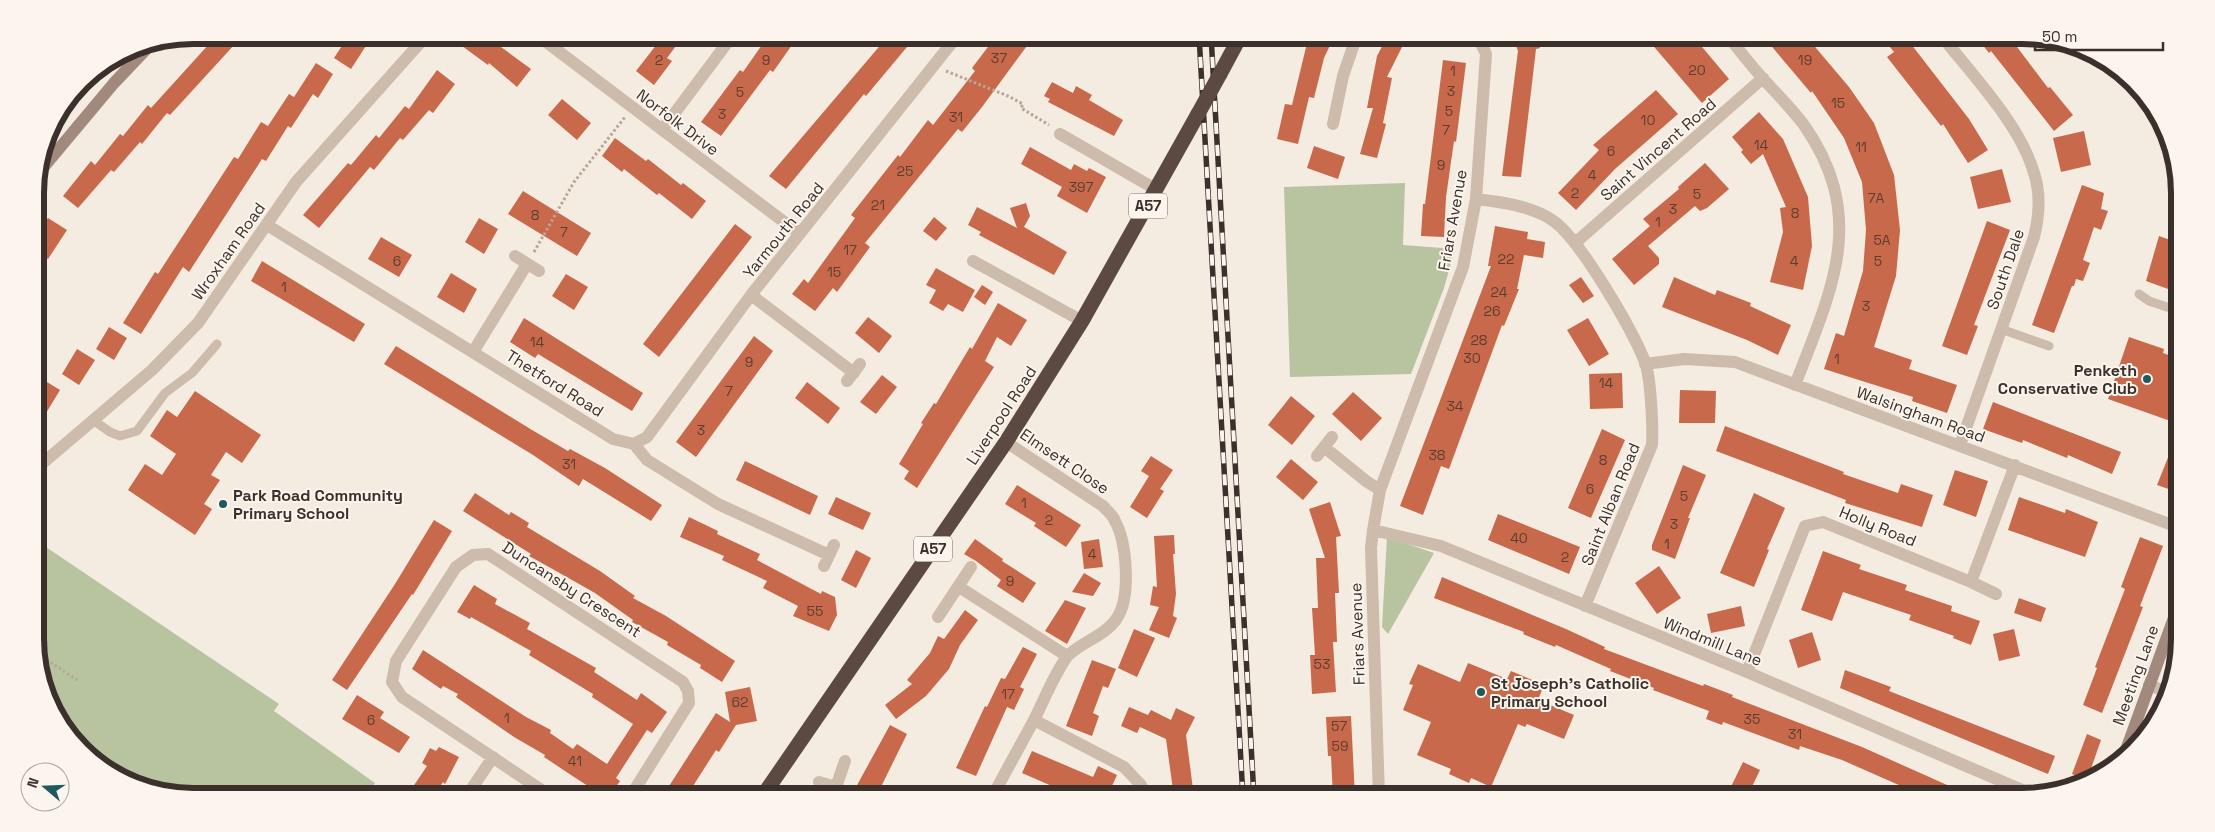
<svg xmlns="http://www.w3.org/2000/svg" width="2215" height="832" font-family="'Space Grotesk',sans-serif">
<rect width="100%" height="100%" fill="#f4ebe1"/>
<path fill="#b8c4a0" d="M1405,183L1403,245L1455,249L1444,288L1411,374L1290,377L1284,187Z
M1387,537L1434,553L1388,634L1382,627Z
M37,541L279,704L274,711L375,783L366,797H193L142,789L74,744L38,670Z"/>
<path fill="#c8694b" d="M201,35H225L235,44L170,115L167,113L142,144L140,142L114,172L111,170L78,208L63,196L91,161L95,165L120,134L123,136L148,105L151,108L210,43Z
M349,35H373L351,69L334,58Z
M470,35H489L502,45L501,47L531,69L517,87L489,63L488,65L462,46Z
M664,35H684L667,58L672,61L654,85L636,71Z
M769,35H799L773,72L770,70L721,136L701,122L740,70L743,72Z
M889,35H917L866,96L864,94L786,189L769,176Z
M997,35H1035L982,107L962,132L958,129L865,243L870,247L837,292L833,288L815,311L792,294L804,279L808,283L855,218L851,215L898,155L900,157L928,120L933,125L975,71L972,68Z
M1309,35H1335L1324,58L1314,98L1309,97L1298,144L1277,139L1285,104L1292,105Z
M1388,35H1408L1387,77L1392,78L1383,123L1386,124L1377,158L1360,154L1373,108H1367L1377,56Z
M1512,35H1535L1540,48L1536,49L1521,177L1502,176L1518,51Z
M1644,35H1692L1729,79L1702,103Z
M1762,35H1805L1849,87L1874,123L1894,175L1900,230L1896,276L1874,347L1912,360L1909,369L1957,385L1947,413L1912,401L1913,397L1824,369L1836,333L1844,336L1863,271L1866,230L1862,182L1844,138L1812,91L1811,93Z
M1880,35H1904L1969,119L1988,150L1968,163L1943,124L1941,126L1887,57L1894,52Z
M1975,35H2008L2048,88L2050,87L2073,115L2054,131L1991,51L1989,53Z
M1443,60L1466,63L1456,142L1454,141L1446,197L1444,237L1421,236L1423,204H1425Z
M316,63L333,74L318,98L313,94L291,128L288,126L266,161L262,159L189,272L183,267L141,334L123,323L155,272L158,274L234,157L238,159L261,122L268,126L289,94L294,97Z
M437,70L455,84L433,113L429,110L403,140L400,138L374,170L370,167L319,228L303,215L348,163L351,165L376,135L379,138L405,106L409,109Z
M1052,82L1073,93L1076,86L1092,95L1089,100L1123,120L1114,136L1048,102L1050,99L1044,96Z
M1656,90L1678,114L1615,169L1576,210L1558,193L1599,150L1593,145Z
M562,99L591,123L577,140L548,115Z
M1759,112L1783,139L1808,197L1812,246L1803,290L1770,282L1783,232L1780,208L1786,207L1763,154L1751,164L1741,152L1743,150L1732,137Z
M2084,131L2091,165L2061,172L2053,138Z
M615,138L646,161L648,159L681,185L683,183L706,201L692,219L659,193L657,195L624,169L622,172L602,156Z
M1314,146L1345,157L1338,179L1307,168Z
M1030,147L1071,170L1074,164L1087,171L1089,168L1106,177L1087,213L1057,196L1062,187L1021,164Z
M1705,163L1729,189L1707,208L1700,211L1695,206L1648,246L1659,258V264L1634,285L1612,259L1650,226L1643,219L1679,189L1678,187Z
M2002,169L2011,202L1978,209L1970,177Z
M2082,185L2104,193L2101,209L2108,211L2101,230L2094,227L2083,260L2090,263L2083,281L2076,279L2074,286H2072L2054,333L2032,325Z
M523,191L591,233L577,256L508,214Z
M1026,203L1030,216L1024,227L1067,252L1054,275L979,235L981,232L968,225L977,207L1017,228L1010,208Z
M934,217L947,228L936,241L923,231Z
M48,218L67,230L48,259L36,251V237Z
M479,218L498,229L484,254L465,242Z
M1987,221L2010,230L1974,325L1978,326L1967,355L1942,346Z
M735,224L752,237L659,357L643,344Z
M1495,226L1528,232L1527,239L1545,242L1543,258L1524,255L1517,289H1519L1504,326L1502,325L1449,469L1441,466L1423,515L1400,506L1491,266H1488Z
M2159,236L2179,243V293L2146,281Z
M381,237L412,255L399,277L368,259Z
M262,261L365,324L354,342L251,281Z
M936,268L975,290L963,312L948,304L943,311L929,303L936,290L926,285Z
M451,273L477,289L464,313L437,297Z
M566,274L588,287L574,310L552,296Z
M1581,277L1594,296L1583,303L1569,285Z
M1674,277L1715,295L1717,290L1751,303L1750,306L1791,325L1778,355L1747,340L1662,307Z
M982,285L993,292L985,305L974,297Z
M998,303L1027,320L1011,346L997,337L985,361L994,367L917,488L904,479L909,471L899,464L923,424L921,423L934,403L936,404L970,347L972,349Z
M868,317L892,336L879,353L855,333Z
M524,318L643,393L632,411L538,354L535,358L510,342Z
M1588,318L1609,354L1589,366L1567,330Z
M109,327L127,338L114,360L96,349Z
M754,336L773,351L696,457L676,442Z
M2129,337L2164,349L2163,353L2179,359V424L2108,399Z
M396,346L532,430L568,451L570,449L605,468L662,505L651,521L583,479L579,486L533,455L384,364Z
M77,349L95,360L79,385L62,374Z
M1622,373L1623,408L1590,409L1589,374Z
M882,375L897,387L876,414L860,402Z
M42,379L60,390L37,428L36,388Z
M807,382L840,408L828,424L795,398Z
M1680,390L1716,391L1715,423H1679Z
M195,391L261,435L242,463L226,452L211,475L220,480L204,504L212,509L195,535L128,490L145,464L162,475L176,454L150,436L167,410L177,417Z
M1353,392L1382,418L1361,441L1332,414Z
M1291,396L1315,416L1292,445L1268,425Z
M1993,402L2121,452L2112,474L2068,455L2067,458L2023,440L2022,443L1983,429Z
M1725,426L1844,472L1843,474L1898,493L1901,484L1933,495L1922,527L1845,503L1846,500L1716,451Z
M1602,429L1625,440L1591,518L1568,508Z
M2169,455L2179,459L2180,493L2157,485Z
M1151,456L1173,470L1160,489L1164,491L1147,518L1130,507L1149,476L1141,471Z
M1291,459L1318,482L1303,500L1276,477Z
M745,461L818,496L810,515L736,480Z
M1683,465L1706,475L1688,518H1690L1675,559L1652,550V545Z
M1955,470L1988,481L1976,517L1943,505Z
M1017,485L1081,525L1066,547L1034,526L1036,523L1005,504Z
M475,493L509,515L511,512L529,523L527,527L600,571L635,596L633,598L666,616L735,661L722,682L700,668L701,665L667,645L668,642L632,622L633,620L595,593L540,562L529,556L531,554L463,511Z
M1754,493L1785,508L1767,549L1769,550L1754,587L1720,573Z
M836,497L871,513L863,530L828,514Z
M2019,497L2065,513L2066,509L2098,522L2085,557L2008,530Z
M1330,502L1341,536L1336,537L1339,593H1335L1337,642H1333L1336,692L1312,694L1310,655H1315L1312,608H1318L1316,558H1325L1309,509Z
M1498,514L1580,547L1569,574L1488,540Z
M689,517L718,531L717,534L760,554L757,560L821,594L822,591L835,597L837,615L829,631L793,616L798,606L763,588L767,581L722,560L724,556L680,537Z
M434,520L452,531L413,595L412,594L347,690L332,680L395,584Z
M1174,535L1175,554H1173L1176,594L1173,616L1177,618L1169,638L1149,630L1159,607L1150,605L1153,586L1157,587L1154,536Z
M2140,537L2163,546L2140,606L2143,607L2102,713L2083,705L2097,668L2095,667L2125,589L2121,587Z
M975,539L1003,559L1002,561L1036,583L1023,603L997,586L1001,580L976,561L964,554Z
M1099,539L1103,567L1084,569L1081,542Z
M856,550L871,558L856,588L841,580Z
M1823,551L1861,565L1859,569L1907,585L1905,590L1952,606L1951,611L1980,621L1971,645L1953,638L1954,636L1909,620L1911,615L1843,592L1832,621L1801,610Z
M1659,566L1681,598L1657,614L1635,583Z
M1084,573L1101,583L1093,596L1072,592Z
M1442,577L1566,629L1605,647L1604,649L1703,686L1704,684L1733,695L1732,697L1862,747L1974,797H1926L1842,760L1800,746L1799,750L1723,722L1722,725L1706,719L1709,711L1653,690L1654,688L1610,671L1611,669L1556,645L1555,647L1523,634L1524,632L1434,598Z
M474,585L497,599L495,604L530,623L527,629L596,668L594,672L637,700L641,693L667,712L652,733L647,730L616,778L620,781L609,797H605L574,777L544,757L545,755L514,737L456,697L458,694L443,686L441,689L412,669L423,650L526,717L551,730L550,733L573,749L577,744L607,764L633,724L592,697L593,694L529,655L531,651L471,617L470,619L457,612Z
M2019,598L2046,608L2041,622L2014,613Z
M1065,600L1086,608L1067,644L1045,631Z
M1741,606L1745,626L1711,633L1707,614Z
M965,610L978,620L960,645L949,669L926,696L896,719L885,705L912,684L907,680L930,653L938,636L944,639Z
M1134,629L1155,638L1137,677L1118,668Z
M2014,629L2020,656L1999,661L1993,634Z
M1812,632L1821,660L1798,668L1789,640Z
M1023,647L1037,654L1020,687L1024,689L1014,710L1007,707L976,776L956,768L985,706L987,707L1001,678L1005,679Z
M1092,660L1116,669L1108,688L1103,686L1093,713L1099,716L1092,736L1066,726Z
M1468,663L1507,679L1511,671L1544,685L1538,700L1574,715L1564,739L1527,724L1525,727L1518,724L1491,787L1471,778L1469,783L1449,774L1451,769L1417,755L1431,722L1403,710L1413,685L1409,684L1418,664L1460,682Z
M1845,670L1891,687L1889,691L2055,756L2048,774L1840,688Z
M750,687L757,721L736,725L719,752L716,750L686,797H662L716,713L730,722L725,692Z
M357,695L384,712L380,718L410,737L399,753L342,719Z
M1129,707L1148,715L1151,710L1171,720L1176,708L1195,717L1186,735L1194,797H1174L1166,739L1140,727L1137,733L1121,726Z
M1351,716L1355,797H1333L1331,756H1328L1326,717Z
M890,725L907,734L876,797L856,787Z
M2087,734L2101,740L2087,780L2072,774Z
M439,747L459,757L445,784L443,782L433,797H406L427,766L422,763L430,748L436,751Z
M1032,751L1093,777L1098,766L1117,775L1107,797H1077L1022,773Z
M1743,762L1760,770L1747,797H1726Z"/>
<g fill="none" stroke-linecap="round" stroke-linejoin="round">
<path stroke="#b9a596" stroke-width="3" stroke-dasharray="2.5 2.5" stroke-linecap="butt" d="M946,71L1008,96L1023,104L1021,108L1049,125
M534,252L574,182L625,117
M38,654L77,680"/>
<path stroke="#cdbbac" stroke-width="9" d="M2139,294L2149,301L2179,311
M2001,329L2049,346
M93,420L110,432L120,436L137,431L165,393L192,373L217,344"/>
<path stroke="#cdbbac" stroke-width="12" d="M537,35L800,234
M1727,35C1740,51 1752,67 1766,82C1779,96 1793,110 1804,125C1869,218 1831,291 1795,385
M1941,35C1972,75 2020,124 2034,173C2041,194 2039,217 2034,237L1960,445
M1333,124L1343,76L1357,35
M662,130L733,35
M1060,134L1157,190
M1476,199C1501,202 1534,206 1555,222C1582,243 1632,329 1645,362C1651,378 1653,428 1652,445L1585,606
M267,225L613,439L634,444L647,460L718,504L829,555
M1575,243L1763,78
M515,256L539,271
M973,261L1082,321
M751,295L854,373
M473,352L527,264
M1645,364L1684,359L1735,362L2180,528
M847,381L860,364
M1006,442L1103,506C1107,511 1113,515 1115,521C1127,543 1131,597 1117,618C1106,636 1075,645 1066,658C1053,677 1044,700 1034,720L1124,767L1141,785L1146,797
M634,444L647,437L751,295L958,35
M1324,447L1366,481L1380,490
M1317,456L1332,437
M37,468L152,370L198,323L296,182L427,35
M1373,530L1441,546L1747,672L2036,796
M824,566L834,545
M1971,582L1996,594
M959,587L1067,656
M938,617L971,567
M1747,672L1805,526L1823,522L1971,582L2015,465
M2149,685L2170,693
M819,782L836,787L845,761
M836,787L851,797
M466,797L493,757
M552,797L402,697L392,682L396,661L456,567L473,555L488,554L683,682L688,691L689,703L630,797
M992,797L1034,720
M1379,797L1371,548L1373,530L1380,490L1463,267L1476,199L1486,54L1478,37L1473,35"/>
<path stroke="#a18a7d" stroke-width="12" d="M37,175L114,83L152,43
M2122,761L2180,601"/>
<path stroke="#5c4a42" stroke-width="15" d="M1220,74L1241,35
M762,797L1006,442L1082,321L1198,114"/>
<defs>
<path id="rail" d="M1199,35L1243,797
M1211,35L1254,797"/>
</defs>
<use href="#rail" stroke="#3b302b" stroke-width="5.5"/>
<use href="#rail" stroke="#fbf5ee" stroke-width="4" stroke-dasharray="11" stroke-linecap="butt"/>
<path stroke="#5c4a42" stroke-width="15" d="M1198,114L1220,74"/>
</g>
<g fill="#1f5a5e" stroke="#fbf5ee" stroke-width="2">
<circle cx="2147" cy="379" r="5"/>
<circle cx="223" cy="504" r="5"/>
<circle cx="1481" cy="692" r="5"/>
</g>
<g text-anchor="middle" stroke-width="4" stroke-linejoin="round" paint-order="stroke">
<g font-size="14" fill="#5e3e33">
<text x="999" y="63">37</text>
<text x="659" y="65">2</text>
<text x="766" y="65">9</text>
<text x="1805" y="65">19</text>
<text x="1697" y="75">20</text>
<text x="1453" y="76">1</text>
<text x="1451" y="96">3</text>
<text x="740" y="97">5</text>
<text x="1838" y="108">15</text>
<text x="1449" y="116">5</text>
<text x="722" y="119">3</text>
<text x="956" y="122">31</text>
<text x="1648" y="125">10</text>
<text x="1446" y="135">7</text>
<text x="1761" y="150">14</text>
<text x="1861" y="152">11</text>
<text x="1611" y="156">6</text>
<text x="1441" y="170">9</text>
<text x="905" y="176">25</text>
<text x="1592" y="180">4</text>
<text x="1081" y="192">397</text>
<text x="1575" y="198">2</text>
<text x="1697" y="199">5</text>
<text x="1876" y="203">7A</text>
<text x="878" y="210">21</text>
<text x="1673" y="214">3</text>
<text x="1795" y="218">8</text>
<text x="535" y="220">8</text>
<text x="1658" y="227">1</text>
<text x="564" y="237">7</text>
<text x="1882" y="245">5A</text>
<text x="850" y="255">17</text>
<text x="1506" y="264">22</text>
<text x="397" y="266">6</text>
<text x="1794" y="266">4</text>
<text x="1878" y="266">5</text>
<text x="834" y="277">15</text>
<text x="284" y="292">1</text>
<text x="1499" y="297">24</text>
<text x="1866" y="311">3</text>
<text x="1492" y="316">26</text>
<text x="1479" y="345">28</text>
<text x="537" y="347">14</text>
<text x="1472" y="363">30</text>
<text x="1837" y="364">1</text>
<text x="749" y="367">9</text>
<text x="1606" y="388">14</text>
<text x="729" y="396">7</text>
<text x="1455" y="411">34</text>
<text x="701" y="435">3</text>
<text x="1437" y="460">38</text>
<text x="1603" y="465">8</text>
<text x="569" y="469">31</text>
<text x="1590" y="494">6</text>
<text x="1684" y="501">5</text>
<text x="1024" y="508">1</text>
<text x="1049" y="525">2</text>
<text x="1674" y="529">3</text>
<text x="1519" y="543">40</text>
<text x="1667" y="549">1</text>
<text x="1092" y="559">4</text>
<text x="1565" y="562">2</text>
<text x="1010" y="586">9</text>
<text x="815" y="616">55</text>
<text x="1322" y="669">53</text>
<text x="1008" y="699">17</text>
<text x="740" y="707">62</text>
<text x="507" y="723">1</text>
<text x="1752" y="724">35</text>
<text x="371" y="725">6</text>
<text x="1339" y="731">57</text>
<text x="1795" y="739">31</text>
<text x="1340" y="751">59</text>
<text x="575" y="766">41</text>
</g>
<g fill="#fbf5ee" stroke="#756b66" stroke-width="1">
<rect x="1129" y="193.5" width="38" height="25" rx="4"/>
<rect x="914" y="536.5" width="38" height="25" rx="4"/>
</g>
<g font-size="15" font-weight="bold" fill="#3b302b">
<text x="1148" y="211">A57</text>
<text x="933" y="554">A57</text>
</g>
<g font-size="16" fill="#3b302b" stroke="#fbf5ee">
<text transform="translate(678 122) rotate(37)" y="6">Norfolk Drive</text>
<text transform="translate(1658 149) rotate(-41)" y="6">Saint Vincent Road</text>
<text transform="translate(1452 220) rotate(-80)" y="6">Friars Avenue</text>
<text transform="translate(783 230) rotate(-51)" y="6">Yarmouth Road</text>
<text transform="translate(228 251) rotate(-55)" y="6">Wroxham Road</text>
<text transform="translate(2005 269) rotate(-71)" y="6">South Dale</text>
<text transform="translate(555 383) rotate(32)" y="6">Thetford Road</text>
<text transform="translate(1921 414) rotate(20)" y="6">Walsingham Road</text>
<text transform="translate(1001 415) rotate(-57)" y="6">Liverpool Road</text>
<text transform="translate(1065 461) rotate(34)" y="6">Elmsett Close</text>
<text transform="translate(1610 504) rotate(-68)" y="6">Saint Alban Road</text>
<text transform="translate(1878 526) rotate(22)" y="6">Holly Road</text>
<text transform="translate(572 589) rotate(33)" y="6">Duncansby Crescent</text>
<text transform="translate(1357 634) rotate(-92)" y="6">Friars Avenue</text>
<text transform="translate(1713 641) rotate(22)" y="6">Windmill Lane</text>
<text transform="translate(2135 675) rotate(-70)" y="6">Meeting Lane</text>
</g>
<g font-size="16" font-weight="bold" fill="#3b302b" stroke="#fbf5ee" text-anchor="start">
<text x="2137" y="376" text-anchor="end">Penketh<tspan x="2137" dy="18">Conservative Club</tspan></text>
<text x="233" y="501">Park Road Community<tspan x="233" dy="18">Primary School</tspan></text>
<text x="1491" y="689">St Joseph's Catholic<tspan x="1491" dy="18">Primary School</tspan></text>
</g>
</g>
<path d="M0 0H2215V832H0ZM193 44H2022A149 149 0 0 1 2171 193V639A149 149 0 0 1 2022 788H193A149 149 0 0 1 44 639V193A149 149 0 0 1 193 44Z" fill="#fbf5ee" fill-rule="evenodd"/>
<path fill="none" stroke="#3b302b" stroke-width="6" d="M193 44H2022A149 149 0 0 1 2171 193V639A149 149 0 0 1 2022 788H193A149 149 0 0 1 44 639V193A149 149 0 0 1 193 44Z"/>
<g transform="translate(45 787) rotate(289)"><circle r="24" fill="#fbf5ee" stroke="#aea6a0"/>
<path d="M0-4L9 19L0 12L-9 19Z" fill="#1f5a5e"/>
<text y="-8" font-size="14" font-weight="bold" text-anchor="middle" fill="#3b302b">N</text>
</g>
<path d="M2035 42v8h128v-8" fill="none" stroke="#3b302b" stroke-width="2.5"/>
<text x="2042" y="42" font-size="15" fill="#3b302b" stroke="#fbf5ee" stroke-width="4" paint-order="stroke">50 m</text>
</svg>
